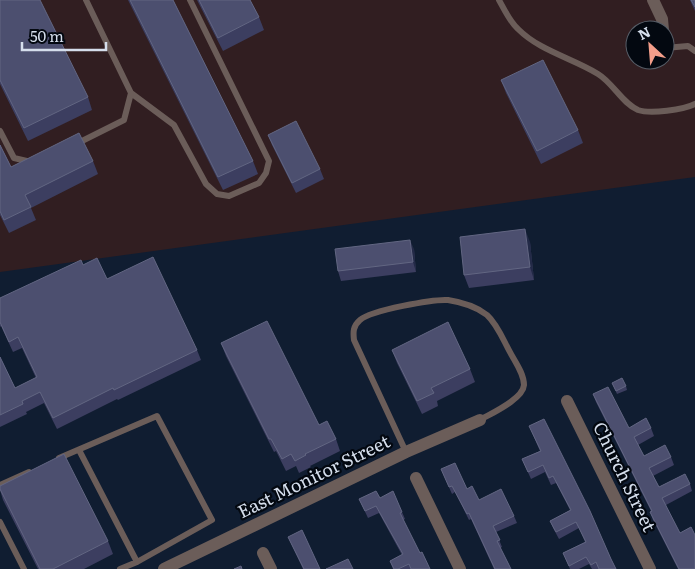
<svg xmlns="http://www.w3.org/2000/svg" width="695" height="569" font-family="Literata,serif">
<rect width="100%" height="100%" fill="#101d31"/>
<path fill="#311e21" fill-rule="evenodd" d="M0,0H695V177L0,272ZM635,30H665V60H635Z"/>
<g fill="none" stroke-linecap="round" stroke-linejoin="round">
<path stroke="#6b5d59" stroke-width="6" d="M499,0C504,9 510,22 518,29C540,51 572,58 598,74C613,83 622,103 638,110C650,114 684,110 695,104
M665,48L688,46L695,51
M131,93L174,125L206,184L217,194L229,196L259,183L266,173L269,161L190,0
M0,131L14,158L31,162
M76,144L124,120L131,93L86,0
M79,450L137,562
M406,452L354,340C353,332 353,326 360,320C371,310 434,299 448,300C461,302 477,307 487,315C498,325 504,342 511,354C516,363 524,374 524,385C523,399 492,413 480,420
M59,458L157,416L212,520L137,562L120,569
M0,485L29,472
M0,522L24,569"/>
<path stroke="#6b5d59" stroke-width="12" d="M653,0L662,19L663,30
M567,401L650,569
M416,478L460,569
M263,553L271,569
M164,569L406,452L480,420"/>
</g>
<path fill="#3c3e60" d="M0,0L88,97L92,110L28,141L0,84Z
M128,0H173L253,161L258,174L223,190Z
M197,0H250L259,17L264,30L223,51Z
M690,0H695V11Z
M501,80L578,130L583,143L541,164L506,93Z
M268,135L320,169L324,179L296,193L272,145Z
M0,145L11,167L93,161L98,174L31,208L36,220L9,233L0,215Z
M530,242L534,280L469,288L464,275Z
M414,249L416,272L341,281L338,271Z
M83,265L107,279L197,350L201,360L118,400L117,399L57,429L44,403L26,412L27,414L0,427V357L15,388L36,378L22,348L13,352L1,326L0,327V298Z
M221,343L336,439L340,451L310,466L311,467L299,473L296,466L286,471L276,451L274,452L226,356Z
M392,350L470,369L475,382L437,401L438,406L422,414L397,363Z
M612,383L626,386L627,390L617,394Z
M593,394L629,428H651L654,436L638,445L644,456L671,457L674,465L653,476L659,487L690,484L692,491L666,505L695,569H678L653,520L650,512L651,511L596,402Z
M529,426L611,559L616,569H592L589,564L579,569H570L563,553L585,542L579,528L559,539L553,528L550,521L570,510L556,483L551,485L545,472L531,479L522,459L540,451Z
M441,469L467,489L479,500L514,516L517,523L496,532L502,547L500,548L511,569H494L471,519L469,520L455,492L452,494Z
M0,486L108,541L113,554L84,569H38L3,500L0,490Z
M380,498L402,512L405,519L403,520L420,553L430,569H393L390,561L402,555L379,513L368,518L359,499Z
M288,537L320,569H303Z"/>
<path fill="#232a47" d="M525,229L530,242L534,280L530,267Z
M410,240L414,249L416,272L413,262Z"/>
<path fill="#4c4f6f" stroke="#626682" d="M0,0H40L88,97L24,128L0,80Z
M130,0H173L253,161L218,177Z
M199,0H250L259,17L218,38Z
M691,0H695V7Z
M543,60L578,130L537,151L501,80Z
M296,121L320,169L292,183L268,135Z
M79,133L93,161L25,195L31,207L4,220L0,211V145L11,167Z
M525,229L530,267L464,275L460,237Z
M410,240L413,262L338,271L335,249Z
M153,257L197,350L114,390L113,388L53,418L40,392L22,401L23,404L0,415V357L15,388L37,377L18,337L9,342L0,322V298L81,260L83,265L97,258L107,279Z
M267,321L319,425L327,421L336,439L305,454L306,455L295,461L291,454L282,459L271,439H269L221,343Z
M448,322L470,369L431,388L434,393L417,401L392,350Z
M622,378L626,386L616,391L612,383Z
M608,387L629,428L646,418L651,428L634,437L644,456L665,445L671,457L649,468L659,487L685,474L690,484L662,498L680,533L691,527L695,535V569H679L650,512L652,511L593,394Z
M544,419L590,511L611,559L616,569H599L596,562L591,565L586,557L569,566L563,553L586,542L576,522L556,532L550,521L571,510L553,476L549,478L543,465L528,472L522,459L541,451L529,426Z
M64,454L108,541L53,569H40L0,489V486Z
M455,463L467,489L472,486L479,500L501,489L514,516L493,526L500,540L497,541L511,569H495L469,513L467,514L452,486L449,487L441,469Z
M376,491L380,498L393,491L402,512L400,513L420,553L422,552L430,569H411L409,564L398,569H394L390,561L403,554L376,506L365,511L359,499Z
M302,530L320,569H304L288,537Z
M348,559L353,569H326Z
M241,566L242,569H234Z"/>
<g text-anchor="middle" stroke-width="4.5" stroke-linejoin="round" paint-order="stroke">
<g font-size="18" fill="#d5deec" stroke="#030810">
<text transform="translate(314 477) rotate(-26)" y="6">East Monitor Street</text>
<text transform="translate(624 477) rotate(64)" y="6">Church Street</text>
</g>
</g>
<g transform="translate(650 45) rotate(334)"><circle r="24" fill="#030810" stroke="#575e68"/>
<path d="M0-4L9 19L0 12L-9 19Z" fill="#f49e8a"/>
<text y="-8" font-size="14" font-weight="bold" text-anchor="middle" fill="#d5deec">N</text>
</g>
<path d="M22 42v8h84v-8" fill="none" stroke="#d5deec" stroke-width="2.5"/>
<text x="30" y="42" font-size="15" fill="#d5deec" stroke="#030810" stroke-width="4" paint-order="stroke">50 m</text>
</svg>
